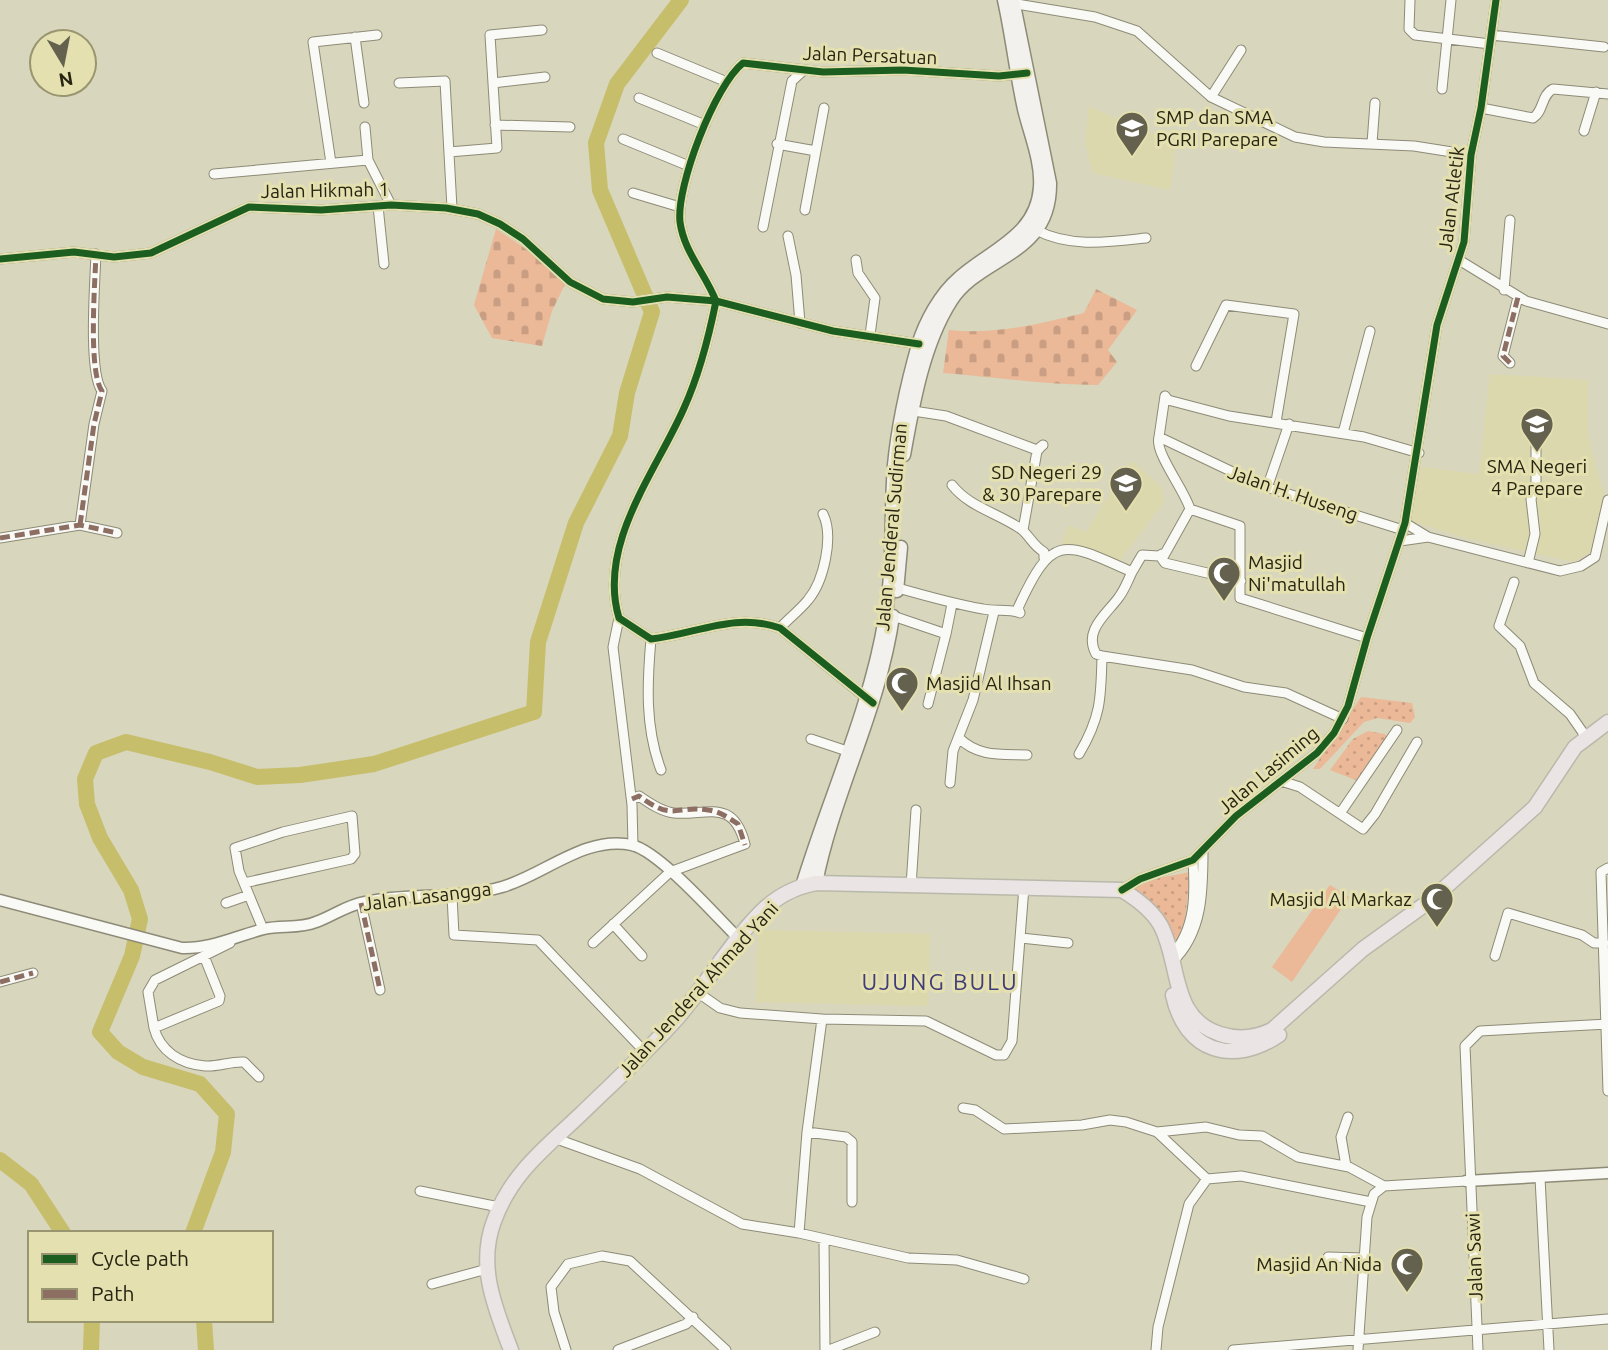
<svg xmlns="http://www.w3.org/2000/svg" width="1608" height="1350" font-family="Ubuntu,sans-serif">
<defs>
<pattern id="cemetery-stones" width="16" height="16" patternUnits="userSpaceOnUse" patternTransform="scale(1.75)"><rect width="16" height="16" fill="#ebb898"/><path d="M2 7V4a2 2 0 0 1 4 0v3zM10 15v-3a2 2 0 0 1 4 0v3z" fill="#c99e82"/></pattern>
<pattern id="park-dots" width="8" height="8" patternUnits="userSpaceOnUse" patternTransform="scale(1.75)"><rect width="8" height="8" fill="#ebb898"/><path d="M2 2h.1M6 6h.1" fill="none" stroke="#c99e82" stroke-width="1.8" stroke-linecap="round"/></pattern>
</defs>
<rect width="100%" height="100%" fill="#d8d6bc"/>
<path fill="#dcd8ad" d="M1089,107L1176,143L1170,190L1093,173L1085,142Z
M1490,374L1588,380V435L1604,497L1593,551L1573,562L1470,539L1410,521L1421,467L1479,474Z
M1131,460L1161,487L1164,502L1119,562L1061,548L1068,525L1086,532Z
M758,930L930,934L928,1006L756,1002Z"/>
<path fill="#ebb898" d="M1330,885L1349,897L1292,982L1272,967Z"/>
<path fill="url(#cemetery-stones)" d="M496,229L536,256L566,282L552,311L542,346L492,338L474,305Z
M1096,289L1137,310L1108,350L1117,362L1098,385C1046,385 995,377 943,373L949,330C995,335 1039,324 1084,313Z"/>
<path fill="url(#park-dots)" d="M1361,697L1412,703L1415,717L1410,723L1377,718L1364,722L1320,769H1313Z
M1368,731L1385,734L1388,739L1358,781L1330,770L1353,739Z
M1190,872L1184,929L1174,945L1131,889L1159,878Z"/>
<g fill="none" stroke-linecap="round" stroke-linejoin="round">
<path stroke="#c6be6a" stroke-width="16" d="M0,1160L31,1184L63,1233
M193,1233L223,1152L227,1114L200,1084L143,1067L118,1052L100,1032L132,956L140,919L131,890L100,838L87,804L85,779L96,753L126,742L210,762L257,777L300,775L374,764L534,712L538,642L576,523L620,436L627,393L652,312L600,190L596,143L617,84L681,0
M204,1320L206,1350
M91,1350L92,1320"/>
<defs>
<path id="minor" d="M1410,0L1409,29L1415,35L1490,44
M1011,3L1095,17L1137,31L1211,97L1295,137L1324,142L1414,146L1471,155
M1491,35L1604,47
M355,37L364,103
M657,53L727,82
M399,83L445,81L452,208
M493,83L545,77
M1442,89L1451,0
M1211,97L1241,50
M639,98L705,125
M1481,108L1533,118C1544,111 1541,95 1553,89L1608,94
M495,125L570,127
M365,127L368,160
M1584,131L1596,92
M623,139L689,166
M1372,143L1375,103
M777,144L816,151
M449,152L497,148L490,35L542,30
M331,163L313,42L377,35
M214,174L368,160L391,205
M633,193L680,207
M378,206L384,264
M805,210L824,108
M763,227L792,81L804,70
M1036,230C1070,248 1109,242 1146,238
M788,236L796,275L800,323
M0,259L74,252L114,257L151,253L249,207L321,210L391,205L446,208L478,214L500,224L523,239L570,282L603,299L633,302L667,297L716,301L833,331L919,344
M856,260L858,273L875,298L870,335
M1459,260L1526,301L1608,324
M1504,290L1510,220
M1510,363L1503,356L1518,297
M1196,366L1226,305L1294,314L1276,422
M907,410L946,416L1037,450L1043,445
M1343,433L1370,331
M1159,437L1165,396L1168,400L1229,416L1364,437L1419,453
M952,485C969,507 998,513 1021,529C1030,536 1033,546 1044,552V558
M1267,488L1289,424
M1190,509L1240,526V598L1367,638
M1405,523L1428,537L1560,571L1581,566L1595,557L1608,500
M80,525L94,424L102,391C88,372 95,282 96,254
M1023,530L1037,451L1040,448
M0,538L80,525L117,533
M1400,541L1428,537
M1528,563L1535,534L1531,499L1536,482V418
M1241,581L1165,563L1162,559L1190,509C1184,489 1154,452 1159,437L1260,485L1403,530
M1514,582L1499,626L1520,646L1534,683L1570,714L1586,737
M898,588C926,596 954,604 983,609C996,612 1008,608 1020,613L1018,608C1052,534 1062,540 1132,572L1142,555L1159,556L1162,554
M893,616L946,634L952,604
M619,618L613,647L632,805L633,846
M780,628C789,618 800,610 808,600C824,581 834,536 823,514
M651,639C647,684 645,728 661,770
M1102,656L1096,654C1083,630 1107,614 1119,597C1125,589 1128,580 1132,572
M870,701L780,628C734,612 697,634 651,639L619,618C597,544 656,472 684,408C699,375 709,336 716,301C705,273 684,252 680,222C676,186 715,85 743,63L823,72L903,70L999,76L1022,74
M928,704L946,634
M959,738C978,757 1001,754 1027,755
M811,739L847,751
M1079,754C1101,717 1101,698 1102,656L1192,670L1244,687L1286,693L1343,719
M1281,781L1300,787L1363,829L1375,814L1417,742
M950,783L953,751L973,700L994,612
M1341,812L1397,730
M1608,868L1601,872L1608,1091
M244,883L351,859L355,854L352,816L283,832L235,848L239,871L263,929
M911,886L916,810
M1122,890L1140,879L1193,860L1236,816L1317,753L1334,733L1348,706L1367,638L1405,523L1437,325L1464,242L1471,155L1481,108L1496,0
M452,896L454,935L538,940L645,1052
M226,903L249,895
M361,903L380,990
M613,924L642,956
M1021,938L1068,943
M593,943L670,872L745,844C733,797 706,816 674,813C662,812 649,803 639,796L632,799
M204,956L220,996L219,1001L154,1028L148,992L155,980L230,943
M1171,956C1196,929 1195,894 1193,860
M1495,956L1508,913L1582,935L1594,943H1604
M1172,962C1203,933 1203,890 1203,850
M0,982L33,973
M697,992L720,1008L740,1013L822,1019L926,1021L996,1055H1004L1012,1041L1024,887
M822,1019L807,1132L799,1233L908,1258L957,1260L1024,1279
M154,1028C160,1051 180,1064 205,1066C218,1067 231,1061 244,1062L259,1077
M963,1108L975,1110L1004,1129L1082,1125L1110,1120L1126,1122L1157,1132L1207,1179
M807,1132L846,1137L852,1142V1202
M1157,1132L1206,1127L1239,1135L1262,1136L1298,1157L1349,1167L1384,1186
M554,1138L640,1169L742,1224L799,1233
M1346,1166L1341,1137L1348,1117
M1540,1178L1549,1350
M420,1191L499,1207
M824,1239L825,1350
M1328,1257L1363,1258
M432,1284L487,1269
M566,1350L554,1312L551,1287L568,1264L602,1256L630,1261L726,1350
M618,1350L686,1324L693,1317
M829,1350L875,1332
M1156,1350L1158,1327L1189,1204L1207,1179L1241,1176L1371,1202
M1233,1350L1608,1319
M1358,1350L1367,1217L1374,1194L1384,1186L1466,1181
M1478,1350L1465,1046L1480,1031L1608,1024"/>
<path id="tertiary" d="M0,900L182,948C211,949 236,936 264,929C281,925 300,929 316,922C333,916 347,905 365,902C410,892 457,900 502,887C544,875 585,835 632,845C660,852 717,917 739,939
M1466,1181L1608,1173"/>
<path id="secondary" d="M904,455C913,405 923,345 951,301C980,255 1051,257 1050,183L1013,0
M897,591L901,547
M816,883C834,792 880,709 893,616
M802,886C829,797 870,710 885,618C894,567 890,516 894,465C898,424 907,384 918,345C925,322 940,294 959,278C990,250 1037,236 1040,187C1042,162 1030,134 1024,109C1016,73 1012,36 1004,0"/>
<path id="trunk" d="M1173,995C1185,1052 1233,1066 1279,1035
M511,1350C495,1308 477,1266 494,1221C511,1174 544,1149 580,1115C613,1083 647,1052 678,1017C707,984 729,944 761,912C776,897 795,887 816,883L1122,890C1137,899 1152,910 1161,926C1181,965 1170,1018 1220,1034C1238,1040 1255,1038 1272,1030L1363,949L1431,900L1535,807L1575,747L1608,722"/>
</defs>
<use href="#minor" stroke="#8d8b77" stroke-width="11"/>
<use href="#tertiary" stroke="#8d8b77" stroke-width="13"/>
<use href="#secondary" stroke="#8d8b77" stroke-width="15"/>
<use href="#trunk" stroke="#b9b9ab" stroke-width="17"/>
<use href="#minor" stroke="#f9f9f5" stroke-width="9"/>
<use href="#tertiary" stroke="#f9f9f5" stroke-width="10"/>
<use href="#secondary" stroke="#f3f1ee" stroke-width="12"/>
<use href="#trunk" stroke="#eae4e4" stroke-width="14"/>
<path stroke="#8d6e63" stroke-width="5" stroke-dasharray="10 5" stroke-linecap="butt" d="M1510,363L1503,356L1518,297
M80,525L94,424L102,391C88,372 95,282 96,254
M0,538L80,525L117,533
M632,799L639,796C674,822 674,805 708,810C719,811 729,818 738,824L745,845
M361,903L380,990
M0,982L33,973"/>
<defs>
<path id="cycleway" d="M0,259L74,252L114,257L151,253L249,207L321,210L391,205L446,208L478,214L500,224L523,239L570,282L603,299L633,302L667,297L716,301L833,331L919,344
M873,703L780,628C734,612 697,634 651,639L619,618C597,544 656,472 684,408C699,375 709,336 716,301C705,273 684,252 680,222C676,186 715,85 743,63L823,72L903,70L999,76L1027,73
M1122,890L1140,879L1193,860L1236,816L1317,753L1334,733L1348,706L1367,638L1405,523L1437,325L1464,242L1471,155L1481,108L1496,0"/>
</defs>
<use href="#cycleway" stroke="#e5e0af" stroke-width="11"/>
<use href="#cycleway" stroke="#1b5e20" stroke-width="7"/>
</g>
<defs>
<symbol id="school-pin" viewBox="-11 -11 22 30"><path d="M0 17L-7.5 6A9.5 9.5 0 1 1 7.5 6Z" fill="#64624e" stroke="#e5e0af"/><path d="M0-5L7-2L0 1L-7-2ZM-4 1L0 2.5L4 1V4Q0 6-4 4Z" fill="#fff"/></symbol>
<symbol id="mosque-pin" viewBox="-11 -11 22 30"><path d="M0 17L-7.5 6A9.5 9.5 0 1 1 7.5 6Z" fill="#64624e" stroke="#e5e0af"/><path d="M3.5-4.9A6 6 0 1 0 3.5 4.9A5 5 0 1 1 3.5-4.9Z" fill="#fff"/></symbol>
</defs>
<g fill-rule="evenodd">
<use href="#school-pin" x="1113" y="109" width="38" height="52"/>
<use href="#school-pin" x="1518" y="405" width="38" height="52"/>
<use href="#school-pin" x="1107" y="464" width="38" height="52"/>
<use href="#mosque-pin" x="1205" y="554" width="38" height="52"/>
<use href="#mosque-pin" x="883" y="664" width="38" height="52"/>
<use href="#mosque-pin" x="1418" y="880" width="38" height="52"/>
<use href="#mosque-pin" x="1388" y="1245" width="38" height="52"/>
</g>
<g text-anchor="middle" stroke-width="6" stroke-linejoin="round" paint-order="stroke">
<g font-size="19" fill="#262412" stroke="#e5e0af">
<text transform="translate(870 55) rotate(2)" y="7">Jalan Persatuan</text>
<text transform="translate(325 190) rotate(-1)" y="7">Jalan Hikmah 1</text>
<text transform="translate(1451 199) rotate(-83)" y="7">Jalan Atletik</text>
<text transform="translate(1293 493) rotate(19)" y="7">Jalan H. Huseng</text>
<text transform="translate(891 527) rotate(-85)" y="7">Jalan Jenderal Sudirman</text>
<text transform="translate(1268 770) rotate(-40)" y="7">Jalan Lasiming</text>
<text transform="translate(427 896) rotate(-7)" y="7">Jalan Lasangga</text>
<text transform="translate(698 989) rotate(-48)" y="7">Jalan Jenderal Ahmad Yani</text>
<text transform="translate(1474 1257) rotate(-92)" y="7">Jalan Sawi</text>
</g>
<g font-size="19" fill="#262412" stroke="#e5e0af" text-anchor="start">
<text x="1156" y="124">SMP dan SMA<tspan x="1156" dy="22">PGRI Parepare</tspan></text>
<text x="1537" y="473" text-anchor="middle">SMA Negeri<tspan x="1537" dy="22">4 Parepare</tspan></text>
<text x="1102" y="479" text-anchor="end">SD Negeri 29<tspan x="1102" dy="22">&amp; 30 Parepare</tspan></text>
<text x="1248" y="569">Masjid<tspan x="1248" dy="22">Ni'matullah</tspan></text>
<text x="926" y="690">Masjid Al Ihsan</text>
<text x="1412" y="906" text-anchor="end">Masjid Al Markaz</text>
<text x="1382" y="1271" text-anchor="end">Masjid An Nida</text>
</g>
<g font-size="23" letter-spacing="2" fill="#403c79" stroke="#e5e0af">
<text x="940" y="990">UJUNG BULU</text>
</g>
</g>
<rect x="28" y="1231" width="245" height="91" fill="#e5e0af" stroke="#999570" stroke-width="2"/>
<rect x="42" y="1254" width="35" height="10" fill="#1b5e20" stroke="#999570" stroke-width="2"/>
<text x="91" y="1266" font-size="21" fill="#262412">Cycle path</text>
<rect x="42" y="1289" width="35" height="10" fill="#8d6e63" stroke="#999570" stroke-width="2"/>
<text x="91" y="1301" font-size="21" fill="#262412">Path</text>
<g transform="translate(63 63) rotate(170)"><circle r="33" fill="#e5e0af" stroke="#999570" stroke-width="2"/>
<path d="M0-5L12 26L0 18L-12 26Z" fill="#64624e"/>
<text y="-10" font-size="19" font-weight="bold" text-anchor="middle" fill="#262412">N</text>
</g>
</svg>
